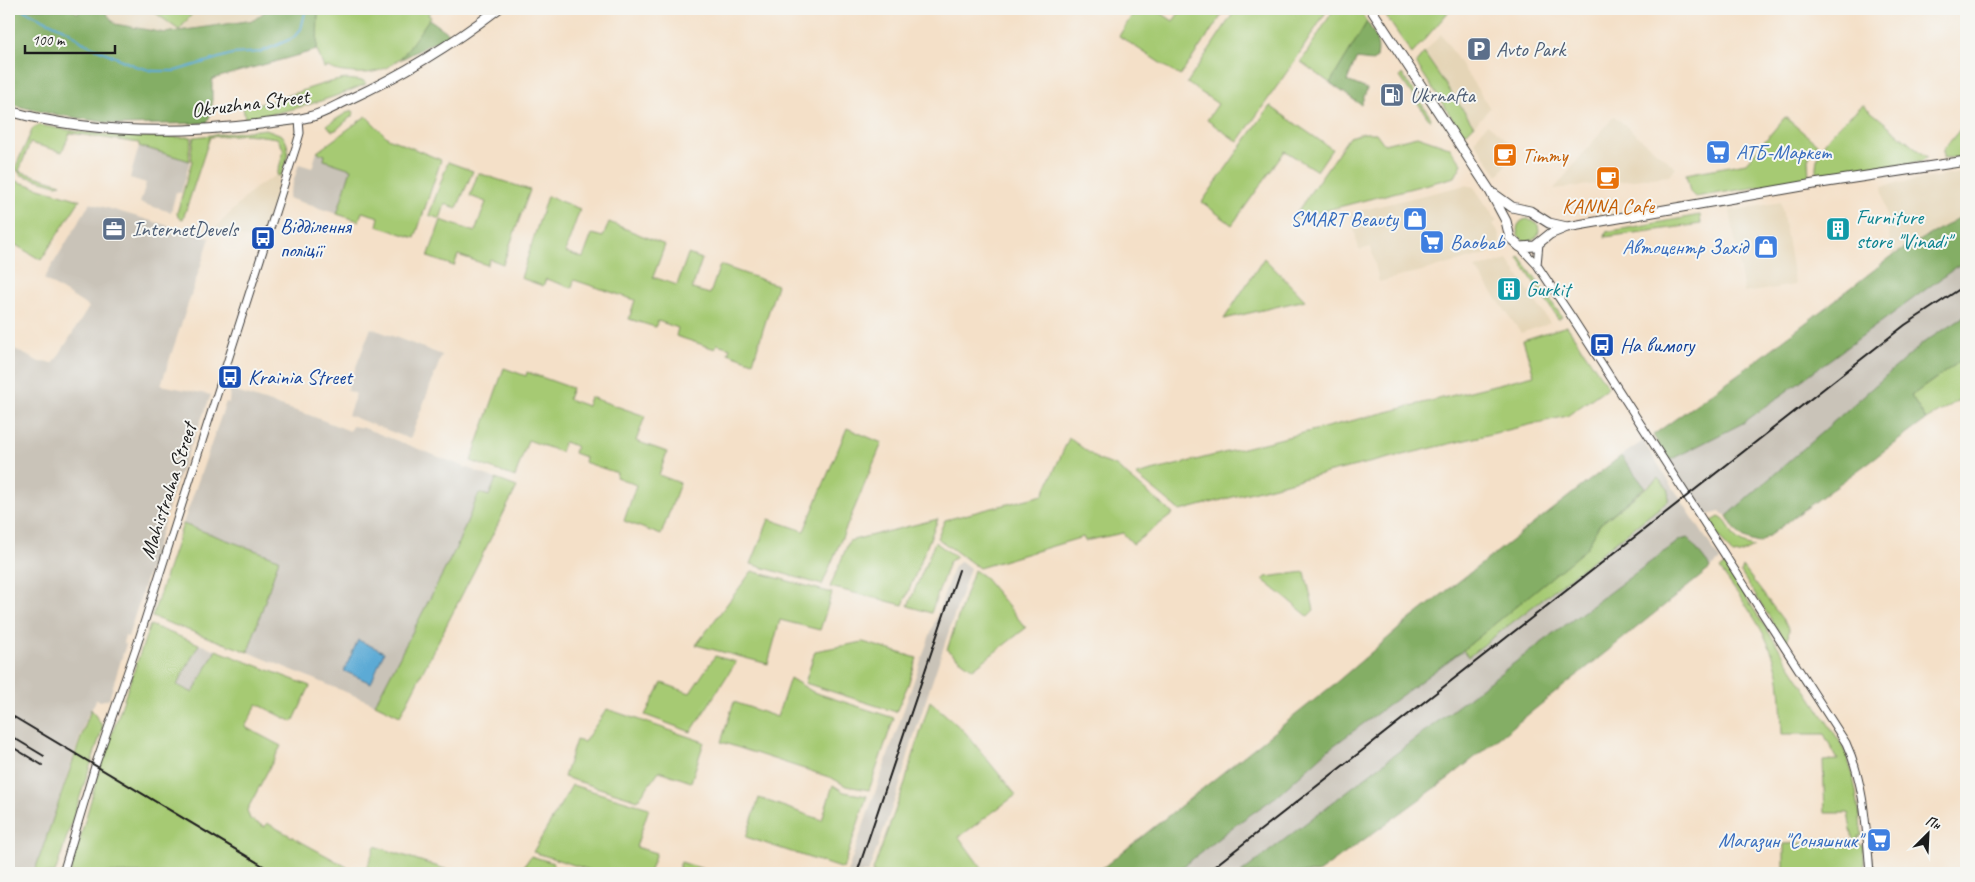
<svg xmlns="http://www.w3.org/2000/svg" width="1975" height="882" font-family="Caveat,sans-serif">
<rect width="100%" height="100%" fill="#f6f6f2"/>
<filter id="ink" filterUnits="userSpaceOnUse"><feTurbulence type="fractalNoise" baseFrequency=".02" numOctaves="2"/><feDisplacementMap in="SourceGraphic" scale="10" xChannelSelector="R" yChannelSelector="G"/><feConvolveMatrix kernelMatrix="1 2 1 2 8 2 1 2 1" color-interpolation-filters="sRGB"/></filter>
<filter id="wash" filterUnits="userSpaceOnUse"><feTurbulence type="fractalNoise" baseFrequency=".0096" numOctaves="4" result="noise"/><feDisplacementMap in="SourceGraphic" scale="20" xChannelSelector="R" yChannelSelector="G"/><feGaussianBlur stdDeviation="1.12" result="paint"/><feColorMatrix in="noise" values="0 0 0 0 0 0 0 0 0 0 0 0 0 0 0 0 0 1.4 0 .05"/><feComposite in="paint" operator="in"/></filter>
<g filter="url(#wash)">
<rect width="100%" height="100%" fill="#f4e0c8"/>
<path fill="#e5d5b7" d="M103,9H268L254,20L165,33L115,24Z
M1441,34L1490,108L1474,126L1424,53Z
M1614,116L1676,168L1669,176L1554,189Z
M1487,124L1519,150L1498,175L1474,141Z
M1966,172V214L1892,256L1882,186Z
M277,175L281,176L261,239L256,241L215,228L256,187Z
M1466,185L1474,187L1497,221L1493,224L1500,234V243L1495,250L1487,254L1379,282L1371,247L1359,250L1350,213Z
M1781,202L1795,285L1744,293L1730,211Z
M1508,260L1550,323L1521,333L1475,268Z"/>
<path fill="#c9c3b8" d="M366,116L388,138L347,182L337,214L288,198L299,164L312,168L317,152Z
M139,146L190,161L181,193L176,192L171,212L140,203L146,183L130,178Z
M90,203L210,238L161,385L211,395L178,478L128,637L125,636L124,639L123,643L126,644L109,699L100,701L97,699L87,716L34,873H9V346L39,362L54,363L89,307L44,279Z
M1966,260V315L1923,344L1727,516L1720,512L1703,516L1668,461L1743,423Z
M371,328L442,355L410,439L348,415L356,394L347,390Z
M230,390L309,415L350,431L352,426L364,428L496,479L489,497L479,493L456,548L375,704L248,652L279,559L183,524L226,402L229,403Z
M1643,441L1720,560L1711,568L1688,538L1680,540L1494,678L1241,873H1175L1234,826L1277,796L1329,749L1463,650L1468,657L1668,501L1658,478L1645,487L1621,456Z
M961,561L970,568L911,745L899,788L868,873H847L954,566Z
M199,644L216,650L193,693L177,685Z"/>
<path fill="#a6ca73" stroke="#617348" d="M150,9H196L179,30Z
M318,9H432L428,15L431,17C409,48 397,76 354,73C344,72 337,72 328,67L324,68L317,50Z
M1136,9H1155L1173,21L1182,9H1226L1180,76L1119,36Z
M1236,9H1328L1296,59L1238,142L1207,120L1218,104L1187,83Z
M1334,9H1359L1367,22L1330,83L1301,62Z
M1381,9H1451L1412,54Z
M1424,53L1474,126L1467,133L1461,132L1416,63Z
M1402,74L1431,118L1430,121L1400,77Z
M346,79L364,81L366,84C326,101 288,112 245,119L243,107C279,103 310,84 346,79Z
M1863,105L1927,157L1921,162L1817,178C1810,147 1840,124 1863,105Z
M1270,106L1332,149L1317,171L1285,151L1232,225L1202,202Z
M351,110L354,112L353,115L336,130L332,131L327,125Z
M366,116L388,138L441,160L415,238L377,226L379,217L362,212L359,221L337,214L351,169L324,160L325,155L317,152Z
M1785,117L1817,144L1808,159L1809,179L1695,197L1690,192L1686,174L1746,163Z
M1966,122V157L1943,158V150Z
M39,125C90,135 140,138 192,137L189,151L190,161L139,146V143L70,133L62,152L30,143L19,171L61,184L56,185L21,175L15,168L33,128Z
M266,129L282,135C293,149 286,161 281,176L277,175L284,150L277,138L247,134L210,137L183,219L178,217L177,213L192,161L191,151L194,137Z
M1363,133H1376L1384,144L1417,136L1449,147L1462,164L1455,177L1292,219L1349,137Z
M448,162L473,171L457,208L445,204L440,219L429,215Z
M478,173L530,190L503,264L490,259L487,265L458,255L454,266L428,257L441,220L475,232L486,202L470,196Z
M9,179L80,200L41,260L9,241Z
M547,196L580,209L565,252L583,258L592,234L603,237L609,222L665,245L653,277L677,285L688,254L702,259L692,289L710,294L720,265L777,285L753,362L728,353L730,348L717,344L715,349L676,336L678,328L658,321L655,327L629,319L635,300L574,280L572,288L546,279L543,286L521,278Z
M1700,215L1701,224L1605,237L1606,232Z
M1517 230a11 11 0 1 1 22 0a11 11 0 1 1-22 0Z
M1520,257L1562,317L1558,319L1518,258Z
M1264,258L1305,300L1224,319Z
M1567,326L1608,387L1567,416L1301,479L1180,511L1136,475L1534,375L1523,340Z
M1966,357V396L1926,420L1911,396Z
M504,368L526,376L527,372L572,388L568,399L587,406L590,397L645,416L636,441L667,452L659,475L680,483L661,535L624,521L636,485L616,477L617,473L584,462L585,457L574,453L576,446L564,442L561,452L528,440L515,477L471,461Z
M847,428L882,443L822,585L751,564L769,519L804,531Z
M1069,438L1099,460L1116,466L1173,514L1133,544L1123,533L1085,541L1083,537L979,568L937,538L945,520L1043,495Z
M1658,478L1669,490L1668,501L1468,657L1463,650L1586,548L1599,525Z
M496,479L517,487L400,716L375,704L456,548L479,493L489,496Z
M1719,517C1735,524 1725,541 1754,547L1740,554L1733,555L1709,523Z
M938,519L903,605L830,587L849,541Z
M183,524L279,559L248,652L152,617Z
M935,542L956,557L949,562L931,613L908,606Z
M1725,565L1842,745C1856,775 1858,804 1862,836H1858L1859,845H1863L1865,873H1784V844L1853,841L1848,813H1825L1823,761L1838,760L1824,734H1782C1781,711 1782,687 1776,665C1766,629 1741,599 1720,569Z
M1743,567L1789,628L1788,639L1785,641L1741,573Z
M974,570L983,576L1026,628L973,669L947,650Z
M752,571L832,593L820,630L780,620L768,664L696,645Z
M1305,572L1314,610L1308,616L1263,580L1266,577Z
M150,625L199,644L177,685L193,693L216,650L310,686L293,722L257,704L245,727L281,746L247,810L250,819L265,827L267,823L358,873H70L101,765Z
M863,642L917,658L908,685L896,712L805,683L815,651Z
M715,656L736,662L691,732L645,715L662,683L690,693Z
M790,678L813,692L894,718L869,790L846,786L832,778L721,742L734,702L777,717Z
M930,701L965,732L1016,795L959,837L983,870L979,873H872L903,789Z
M91,709L103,727L55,873H34Z
M607,709L704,742L691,782L659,771L638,800L564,777L576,740L584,742Z
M572,785L649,808L636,847L656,853L649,873H599L533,852Z
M833,785L844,792L867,796L843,869L746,837L759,798L822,820Z
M375,846L457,873H365Z
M531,856L554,863L553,873H519Z
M681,862L716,873H677Z"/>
<path fill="#84ae65" stroke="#506540" d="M9,9H70L78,13L81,9H103L115,24L165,33L254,20L268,9H318L317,50L212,79V110L207,123L122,125L52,114L9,104Z
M429,19L450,34L400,60Z
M1367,22C1375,34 1380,44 1377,58L1372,61L1356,59L1347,81L1367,89L1361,105L1330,83Z
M1966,214V260L1743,423L1668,461L1653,435L1755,362L1892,256Z
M1966,315V357L1911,396L1926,420L1759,543C1740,539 1736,532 1727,516L1923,343Z
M1621,456L1645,487L1599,525L1587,548L1463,650L1329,749L1277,796L1234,826L1175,873H1096L1332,686L1409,620Z
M1688,538L1711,568L1449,778L1318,873H1241L1494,678L1680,540Z"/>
<path fill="#5baad5" stroke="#3c6378" d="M358,640L384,652L371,683L344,671Z"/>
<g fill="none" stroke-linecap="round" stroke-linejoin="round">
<path stroke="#5baad5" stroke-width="2" d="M21,9L68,31L82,42L135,66L153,71H175L232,54L261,52L293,38L301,29L306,9"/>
</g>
</g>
<g filter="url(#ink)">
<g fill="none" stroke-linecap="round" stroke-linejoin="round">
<defs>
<path id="minor" d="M1520,247L1537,265L1573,319L1846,743C1865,784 1866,829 1870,873
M1537,265L1539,243
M63,873L95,766L137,645L296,147L300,133L299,119"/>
<path id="major" d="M1371,9L1490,191L1506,221L1510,238L1520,247L1535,246L1550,234L1567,227L1814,184L1966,161
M9,111C90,134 177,134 260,124C276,122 293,121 309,117C323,114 337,105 350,99C404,74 451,45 498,9
M1494,194L1512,207L1530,211L1549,223L1567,227"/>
</defs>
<use href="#minor" stroke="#3c3936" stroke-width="9"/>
<use href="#major" stroke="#3c3936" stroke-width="11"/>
<use href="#minor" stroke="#fff" stroke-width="7"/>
<use href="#major" stroke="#fff" stroke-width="9"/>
<path stroke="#1c1c1c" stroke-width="2" d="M9,714L275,873
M9,735L44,756
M9,745L42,765
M857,873L959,570
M1206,873L1905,325L1966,285"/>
</g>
</g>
<defs>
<symbol id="parking-square" viewBox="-11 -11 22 22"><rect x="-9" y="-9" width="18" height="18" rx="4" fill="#5c6f8a" stroke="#f6f6f2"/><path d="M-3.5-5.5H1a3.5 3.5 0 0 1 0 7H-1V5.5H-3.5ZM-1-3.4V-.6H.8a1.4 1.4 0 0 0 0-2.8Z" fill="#fff"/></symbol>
<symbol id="fuel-square" viewBox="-11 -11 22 22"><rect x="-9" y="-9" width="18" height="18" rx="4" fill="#5c6f8a" stroke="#f6f6f2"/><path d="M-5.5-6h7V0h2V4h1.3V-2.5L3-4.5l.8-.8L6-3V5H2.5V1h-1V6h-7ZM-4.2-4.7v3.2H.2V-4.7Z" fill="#fff"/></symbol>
<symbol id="supermarket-square" viewBox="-11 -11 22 22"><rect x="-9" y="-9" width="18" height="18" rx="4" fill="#3f7fe0" stroke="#f6f6f2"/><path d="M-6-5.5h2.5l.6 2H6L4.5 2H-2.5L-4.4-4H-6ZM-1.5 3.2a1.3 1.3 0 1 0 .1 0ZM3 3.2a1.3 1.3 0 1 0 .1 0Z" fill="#fff"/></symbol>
<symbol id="cafe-square" viewBox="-11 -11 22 22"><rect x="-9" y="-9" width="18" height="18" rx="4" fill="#e8710a" stroke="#f6f6f2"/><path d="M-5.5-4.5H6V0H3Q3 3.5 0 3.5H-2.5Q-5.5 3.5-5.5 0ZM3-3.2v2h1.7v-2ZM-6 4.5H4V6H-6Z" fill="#fff"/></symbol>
<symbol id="shop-square" viewBox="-11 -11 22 22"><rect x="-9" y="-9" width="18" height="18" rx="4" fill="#3f7fe0" stroke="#f6f6f2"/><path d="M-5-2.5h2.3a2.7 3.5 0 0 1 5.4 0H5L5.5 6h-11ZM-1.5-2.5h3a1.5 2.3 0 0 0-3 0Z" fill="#fff"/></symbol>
<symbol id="office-square" viewBox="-11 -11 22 22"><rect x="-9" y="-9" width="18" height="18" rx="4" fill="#5c6f8a" stroke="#f6f6f2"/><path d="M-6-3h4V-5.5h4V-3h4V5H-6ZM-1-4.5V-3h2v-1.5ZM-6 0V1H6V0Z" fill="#fff"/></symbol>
<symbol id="building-square" viewBox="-11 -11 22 22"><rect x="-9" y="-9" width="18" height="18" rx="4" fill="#0f9aa8" stroke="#f6f6f2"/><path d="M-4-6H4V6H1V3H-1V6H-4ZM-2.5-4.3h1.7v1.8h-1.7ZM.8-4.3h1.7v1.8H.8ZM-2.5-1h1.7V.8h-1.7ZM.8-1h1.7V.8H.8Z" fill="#fff"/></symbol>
<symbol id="bus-square" viewBox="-11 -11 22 22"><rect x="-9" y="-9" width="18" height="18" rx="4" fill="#1a4fb4" stroke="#f6f6f2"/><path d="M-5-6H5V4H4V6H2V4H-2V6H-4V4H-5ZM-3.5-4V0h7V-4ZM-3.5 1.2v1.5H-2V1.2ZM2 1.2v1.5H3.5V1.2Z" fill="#fff"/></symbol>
</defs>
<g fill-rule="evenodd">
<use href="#parking-square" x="1465" y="35" width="28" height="28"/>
<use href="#fuel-square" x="1378" y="81" width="28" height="28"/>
<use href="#supermarket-square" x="1704" y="138" width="28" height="28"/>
<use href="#cafe-square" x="1491" y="141" width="28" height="28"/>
<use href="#cafe-square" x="1594" y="164" width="28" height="28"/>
<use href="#shop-square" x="1401" y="205" width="28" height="28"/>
<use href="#office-square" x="100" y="215" width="28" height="28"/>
<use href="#building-square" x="1824" y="215" width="28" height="28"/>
<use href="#bus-square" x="249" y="224" width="28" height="28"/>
<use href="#supermarket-square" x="1418" y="228" width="28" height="28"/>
<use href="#shop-square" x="1752" y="233" width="28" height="28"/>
<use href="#building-square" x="1495" y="275" width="28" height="28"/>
<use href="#bus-square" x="1588" y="331" width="28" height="28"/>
<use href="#bus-square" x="216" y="363" width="28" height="28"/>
<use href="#supermarket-square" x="1865" y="826" width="28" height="28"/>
</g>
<g text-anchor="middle" stroke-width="4" stroke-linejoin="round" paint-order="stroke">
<g font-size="21" fill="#4e5e75" stroke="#f6f6f2" text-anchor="start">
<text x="1496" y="56">Avto Park</text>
<text x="1410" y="102">Ukrnafta</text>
<text x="132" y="236">InternetDevels</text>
</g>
<g font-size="21" fill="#1c1c1c" stroke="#f6f6f2">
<text transform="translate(250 103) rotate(-7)" y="7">Okruzhna Street</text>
<text transform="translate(168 491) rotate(-72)" y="7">Mahistralna Street</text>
</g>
<g font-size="21" fill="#366cbe" stroke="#f6f6f2" text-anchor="end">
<text x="1736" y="159" text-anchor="start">АТБ-Маркет</text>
<text x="1398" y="226">SMART Beauty</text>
<text x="1450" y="249" text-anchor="start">Baobab</text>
<text x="1748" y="254">Автоцентр Захід</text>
<text x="1862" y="847">Магазин "Соняшник"</text>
</g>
<g font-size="21" fill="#c56008" stroke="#f6f6f2" text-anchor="start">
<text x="1522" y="162">Timmy</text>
<text x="1608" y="213" text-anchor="middle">KANNA Cafe</text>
</g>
<g font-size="21" fill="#0d838f" stroke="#f6f6f2" text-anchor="start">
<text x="1856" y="224">Furniture<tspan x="1856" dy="24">store "Vinadi"</tspan></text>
<text x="1526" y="296">Gurkit</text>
</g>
<g font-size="21" fill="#164399" stroke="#f6f6f2" text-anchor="start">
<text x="280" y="233">Відділення<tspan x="280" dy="24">поліції</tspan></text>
<text x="1620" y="352">На вимогу</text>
<text x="248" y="384">Krainia Street</text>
</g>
</g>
<rect width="1975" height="882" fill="none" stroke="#f6f6f2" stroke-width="30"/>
<g transform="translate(1928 834) rotate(24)" stroke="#f6f6f2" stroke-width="4" paint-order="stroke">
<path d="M0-4L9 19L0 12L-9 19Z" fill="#1c1c1c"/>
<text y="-8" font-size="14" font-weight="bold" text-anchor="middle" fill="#1c1c1c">Пн</text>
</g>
<path d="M25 45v8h90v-8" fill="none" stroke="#1c1c1c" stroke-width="2.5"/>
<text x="32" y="45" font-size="15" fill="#1c1c1c" stroke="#f6f6f2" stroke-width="4" paint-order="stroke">100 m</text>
</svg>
